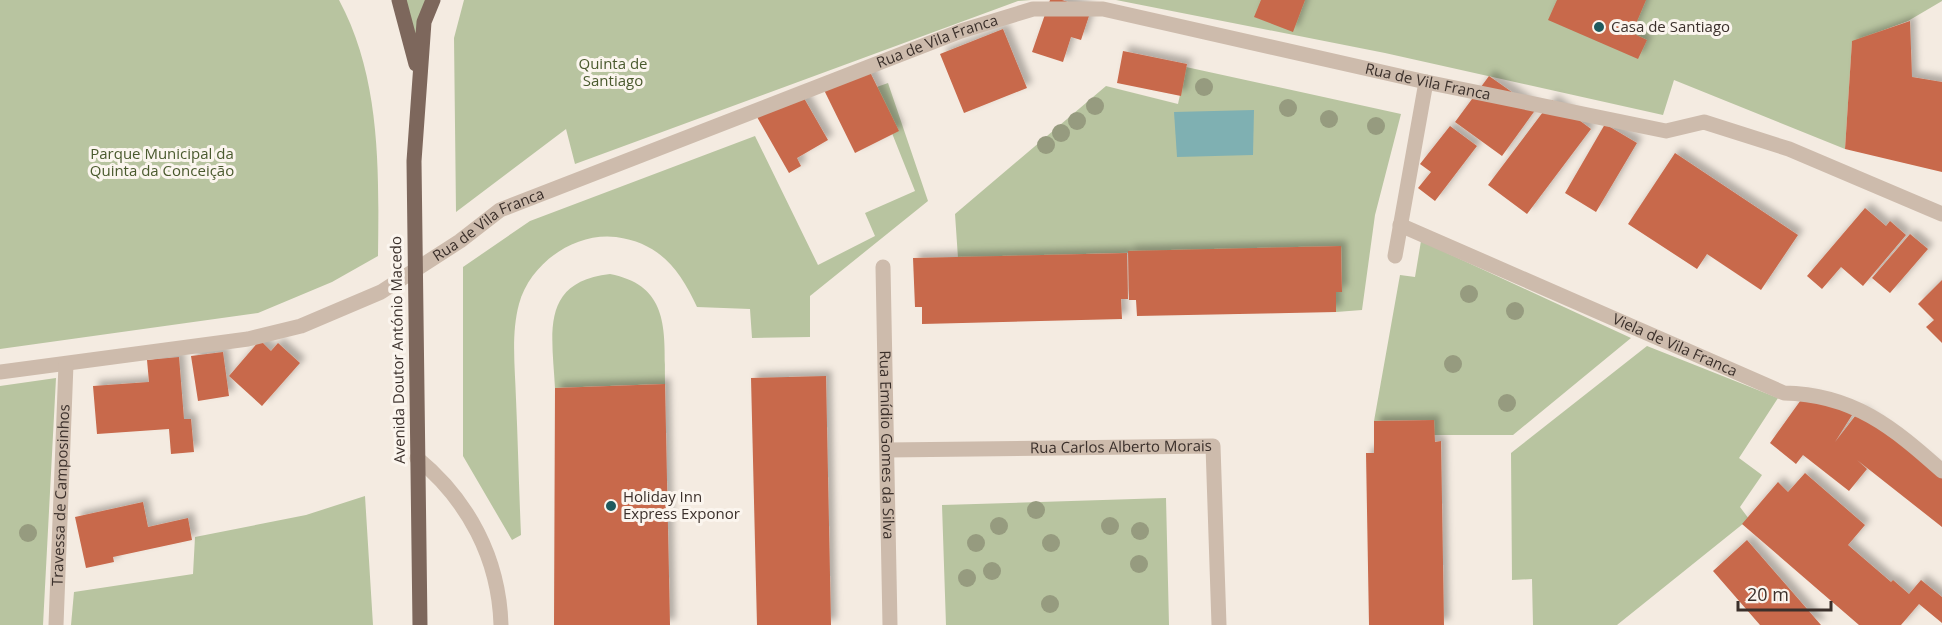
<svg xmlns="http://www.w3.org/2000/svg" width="1942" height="625" font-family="'Open Sans',sans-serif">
<defs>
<filter id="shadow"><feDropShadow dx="5.5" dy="-5.5" stdDeviation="3" flood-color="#0004"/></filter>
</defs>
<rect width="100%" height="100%" fill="#f4ebe1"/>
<path fill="#b8c4a0" d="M0,0H339C381,78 379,170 378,256L332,282L258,313L0,349Z
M399,0H433L418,76Z
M464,0H1031L1018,1L575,164L566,129L456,212L454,38Z
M1116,0H1942V1L1908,21L1852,42L1845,149L1674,80L1663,115L1385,53Z
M1186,67L1401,114L1375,215L1362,310L1336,312V292L1342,291L1341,246L958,258L955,214L1106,86L1178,104Z
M888,83L928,201L810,296V337L752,338L750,309L697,307C680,270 660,243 616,237C575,232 530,263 519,304C511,334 515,367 516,399C518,444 519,490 521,535L512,540L463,456V267L530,221L755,136L818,265L875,236L865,213L915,191L874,88Z
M1421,241L1631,338L1513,435H1434V420L1374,421L1400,275L1415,277Z
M610,274C672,286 664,334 665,384L555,388C552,333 540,282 610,274Z
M1647,346L1778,398L1739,458L1762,475L1740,507L1749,519L1617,625H1533L1532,579L1512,580L1511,453Z
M56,378L43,625H0V386Z
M365,496L373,625H71L74,592L193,574L195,537L306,515Z
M1166,498L1169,625H946L942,505Z"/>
<path fill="#7fb0b2" d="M1254,110L1253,155L1177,157L1174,112Z"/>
<path fill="#c8694b" filter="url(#shadow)" d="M1050,0H1062L1091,10L1081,40L1071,37L1063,62L1032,52Z
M1261,0H1305L1293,32L1254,17Z
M1557,0H1646L1632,33L1647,40L1638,59L1548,20Z
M1910,21L1912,77L1942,82V172L1845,149L1852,41Z
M1003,29L1027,88L964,113L940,54Z
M1123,51L1187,64L1181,96L1117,83Z
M868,68L899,131L855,153L824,90Z
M1489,76L1536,109L1502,156L1455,122Z
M801,93L828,140L797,158L801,166L789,173L757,117Z
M1552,100L1591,129L1527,214L1488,185Z
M1605,124L1637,143L1596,212L1565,193Z
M1450,126L1477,146L1435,201L1418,188L1431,172L1420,164Z
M1675,153L1798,235L1761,290L1707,254L1697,269L1628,224Z
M1865,208L1886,226L1890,221L1906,235L1863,286L1841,267L1822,289L1807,276Z
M1910,234L1928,249L1890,293L1872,278Z
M1341,246L1342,292H1336V312L1137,316L1136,300H1129L1128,251Z
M1127,253L1128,299H1121L1122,319L922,324V307H915L913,258Z
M1942,280V343L1926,327L1934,320L1918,304Z
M260,340L271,351L278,343L300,363L262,406L229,376Z
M223,352L229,396L198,401L191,356Z
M179,357L184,419H191L194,452L171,454L169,429L97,434L93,386L149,382L147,360Z
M826,376L831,625H757L751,378Z
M665,384L670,625H554L555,388Z
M1803,397L1854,412L1835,442L1859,411L1942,476V527L1857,460L1867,469L1849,491L1803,455L1796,464L1770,443Z
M1434,420L1435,442L1441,441L1444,625H1369L1366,453H1374V421Z
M1805,473L1865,525L1848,545L1891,582L1893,580L1909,594L1921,580L1942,597V623L1919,604L1901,625H1859L1742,524L1778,482L1788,492Z
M143,502L148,527L188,518L192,540L113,557L114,562L86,568L75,517Z
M1747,540L1821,625H1760L1713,571Z"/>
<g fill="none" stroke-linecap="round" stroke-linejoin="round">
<g stroke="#cdbbac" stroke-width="15">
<path id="s1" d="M1400,225L1784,393C1853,394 1894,428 1942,471"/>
<path d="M1395,256L1426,82"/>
<path id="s2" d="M883,267L890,625"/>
<path id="s3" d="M0,372L248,339L301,326L381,292L460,241L500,210L961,31L1033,9H1103L1426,82L1666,131L1704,122L1789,149L1942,214"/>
<path id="s4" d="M887,450L1213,446L1219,625"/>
<path d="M417,458C468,500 499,558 501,625"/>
<path id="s5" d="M56,625L66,364"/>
</g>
<path stroke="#7d675c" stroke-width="15" d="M399,0L416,64
M420,625L414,161L424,22L433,0"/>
</g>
<g fill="#969b7f">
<circle cx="1204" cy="87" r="9"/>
<circle cx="1095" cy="106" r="9"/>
<circle cx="1288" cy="108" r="9"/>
<circle cx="1329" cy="119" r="9"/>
<circle cx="1077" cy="121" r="9"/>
<circle cx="1376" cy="126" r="9"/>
<circle cx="1061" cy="133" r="9"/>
<circle cx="1046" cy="145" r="9"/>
<circle cx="1469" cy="294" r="9"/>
<circle cx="1515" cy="311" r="9"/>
<circle cx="1453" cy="364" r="9"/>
<circle cx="1507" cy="403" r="9"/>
<circle cx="1036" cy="510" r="9"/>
<circle cx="999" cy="526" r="9"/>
<circle cx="1110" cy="526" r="9"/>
<circle cx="1140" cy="531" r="9"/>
<circle cx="28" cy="533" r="9"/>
<circle cx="976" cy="543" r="9"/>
<circle cx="1051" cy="543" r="9"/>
<circle cx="1139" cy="564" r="9"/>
<circle cx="992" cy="571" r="9"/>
<circle cx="967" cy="578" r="9"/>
<circle cx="1050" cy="604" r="9"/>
</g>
<g fill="#1f5a5e" stroke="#fbf5ee" stroke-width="2">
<circle cx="1599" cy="27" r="6"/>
<circle cx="611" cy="506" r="6"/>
</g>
<g text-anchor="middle" stroke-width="6" stroke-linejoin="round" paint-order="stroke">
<g font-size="15" fill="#3b302b" stroke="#fbf5ee" text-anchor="start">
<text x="1611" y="32">Casa de Santiago</text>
<text x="623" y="502">Holiday Inn<tspan x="623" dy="17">Express Exponor</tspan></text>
</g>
<g font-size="15" fill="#3b302b" stroke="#fbf5ee">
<text dy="5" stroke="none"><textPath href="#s3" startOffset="1005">Rua de Vila Franca</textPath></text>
<text dy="5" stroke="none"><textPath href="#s3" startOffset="1509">Rua de Vila Franca</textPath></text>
<text dy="5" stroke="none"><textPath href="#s3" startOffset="519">Rua de Vila Franca</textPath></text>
<text dy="5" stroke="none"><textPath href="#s1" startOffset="300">Viela de Vila Franca</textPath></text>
<text transform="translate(398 350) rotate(-91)" y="5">Avenida Doutor António Macedo</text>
<text dy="5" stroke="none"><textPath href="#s2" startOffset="178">Rua Emídio Gomes da Silva</textPath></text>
<text dy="5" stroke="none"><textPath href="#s4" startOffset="234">Rua Carlos Alberto Morais</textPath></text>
<text dy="5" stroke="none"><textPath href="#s5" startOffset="130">Travessa de Camposinhos</textPath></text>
</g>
<g font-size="15" fill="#4a5a2e" stroke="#fbf5ee">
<text x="613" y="69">Quinta de<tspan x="613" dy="17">Santiago</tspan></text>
<text x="162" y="159">Parque Municipal da<tspan x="162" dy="17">Quinta da Conceição</tspan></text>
</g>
</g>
<path d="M1738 601v9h93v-9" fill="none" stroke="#3b302b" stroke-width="3"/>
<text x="1747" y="601" font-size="18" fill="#3b302b" stroke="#fbf5ee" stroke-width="4.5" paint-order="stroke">20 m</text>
</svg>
